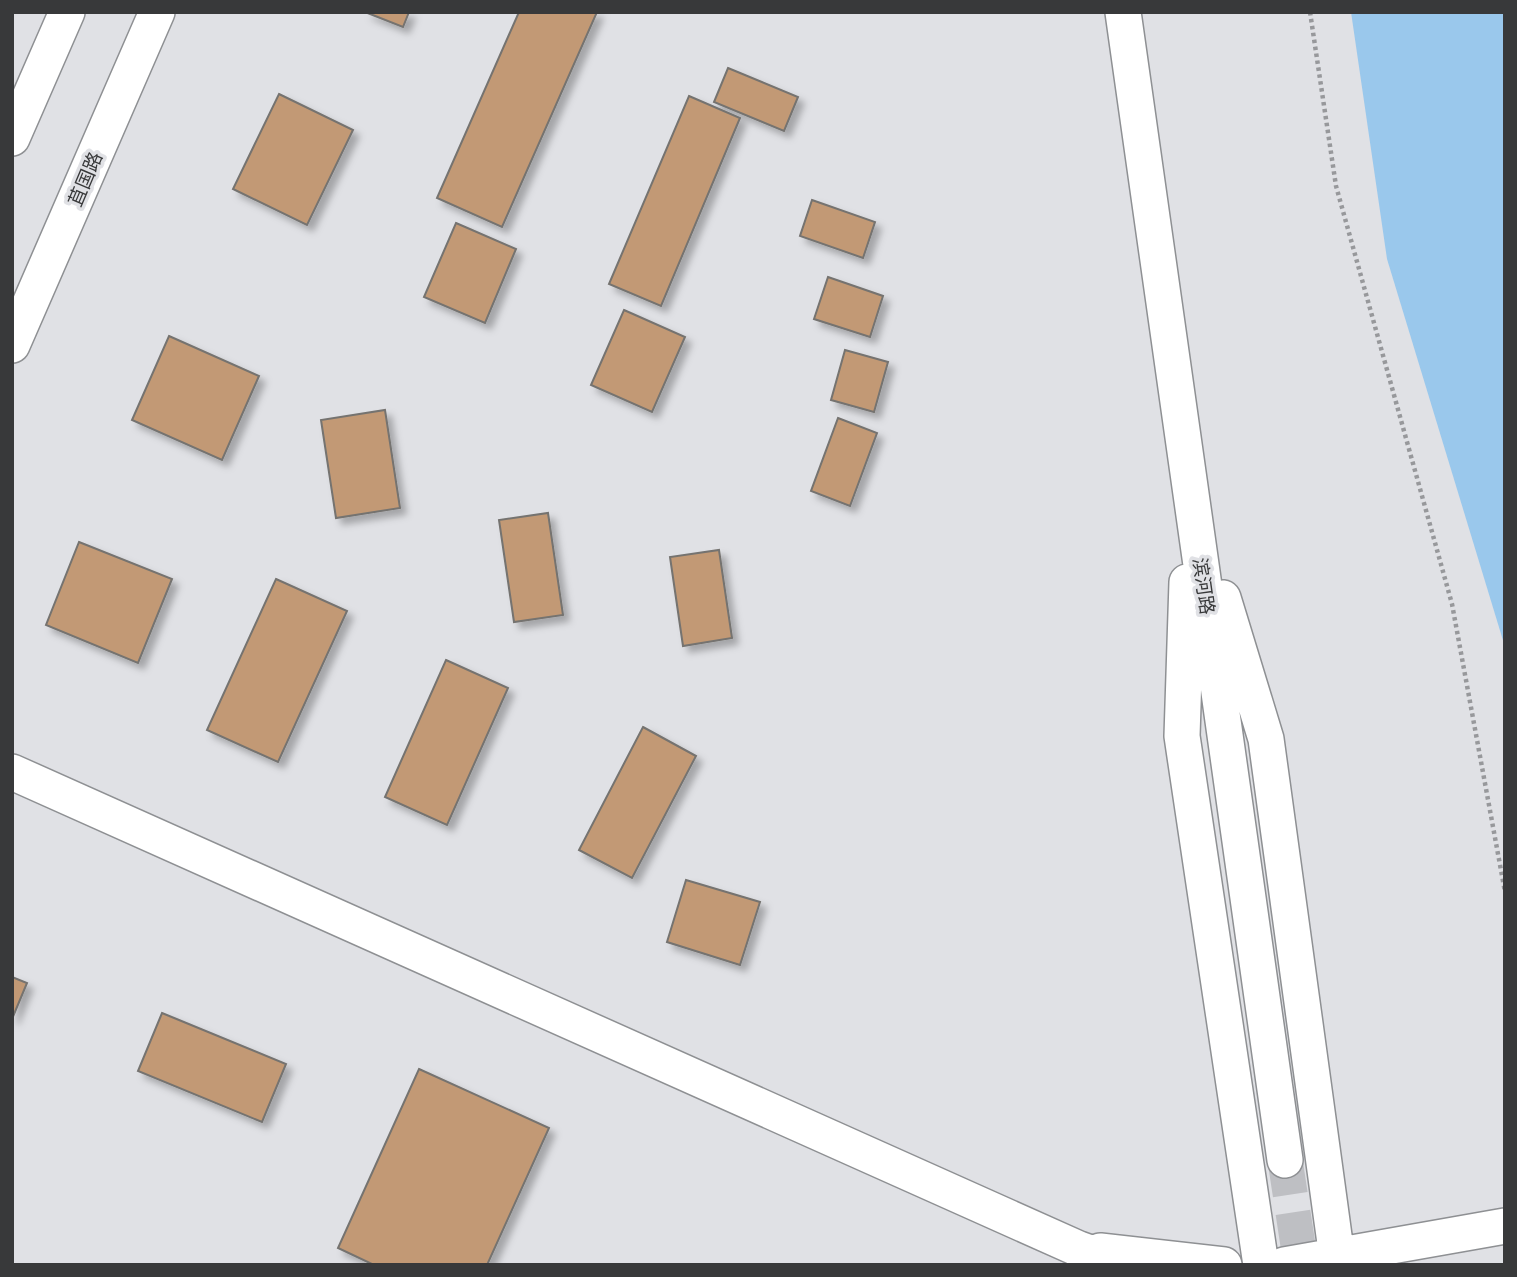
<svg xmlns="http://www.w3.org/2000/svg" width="1517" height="1277" font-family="'Asap Condensed','Noto Sans SC',sans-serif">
<defs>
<filter id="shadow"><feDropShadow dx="6" dy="6" stdDeviation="3.5" flood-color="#0004"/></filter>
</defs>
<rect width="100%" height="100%" fill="#e0e1e5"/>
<path fill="#9ac8ec" d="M1351,12H1505V647L1387,259Z"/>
<path fill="#c29974" stroke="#757370" stroke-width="2" filter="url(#shadow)" d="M365,12H409L403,27Z
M519,12H597L502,227L437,198Z
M728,68L798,97L784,131L714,102Z
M279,94L353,130L307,225L233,189Z
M689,96L740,118L661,306L609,284Z
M812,200L875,222L863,258L800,236Z
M456,223L516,249L485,323L424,297Z
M828,277L883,296L870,337L814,319Z
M624,310L685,337L652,412L591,385Z
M169,336L259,376L222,460L132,420Z
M845,350L888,362L874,412L831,400Z
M385,410L400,508L336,518L321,420Z
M838,418L877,433L850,506L811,491Z
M548,513L563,615L514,622L499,520Z
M79,542L172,579L138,663L46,625Z
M719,550L732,638L683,646L670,557Z
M276,579L347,611L278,762L207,730Z
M446,660L508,688L447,825L385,797Z
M643,727L696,756L632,878L579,850Z
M686,880L760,902L740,965L667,942Z
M12,977L27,983L12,1019Z
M162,1013L286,1064L262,1122L138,1071Z
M419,1069L549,1128L487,1265H374L338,1248Z"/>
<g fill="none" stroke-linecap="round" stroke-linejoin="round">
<path stroke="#bebfc3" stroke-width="35" stroke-dasharray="35 18" stroke-linecap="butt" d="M1285,1160L1301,1265"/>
<defs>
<path id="secondary" d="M1123,12L1285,1160
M12,138L67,12
M12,345L157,12
M1187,582L1182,736L1261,1265
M1223,598L1266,739L1338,1265
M12,772L1079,1249L1124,1265
M1100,1251L1224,1265
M1284,1265L1505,1226"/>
</defs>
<use href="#secondary" stroke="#8e9093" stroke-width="38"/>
<path stroke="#97989b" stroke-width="4.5" stroke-dasharray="3.5 3.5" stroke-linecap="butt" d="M1310,12L1336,186L1452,604L1505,892"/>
<use href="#secondary" stroke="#fff" stroke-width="35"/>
</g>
<g text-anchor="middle" stroke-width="7" stroke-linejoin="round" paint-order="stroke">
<g font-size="19" fill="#38393a" stroke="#e0e1e5">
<text transform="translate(85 179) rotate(-67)" y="7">苴国路</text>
<text transform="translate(1204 586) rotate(82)" y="7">滨河路</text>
</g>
</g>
<rect width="1517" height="1277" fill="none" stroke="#38393a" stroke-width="28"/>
</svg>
